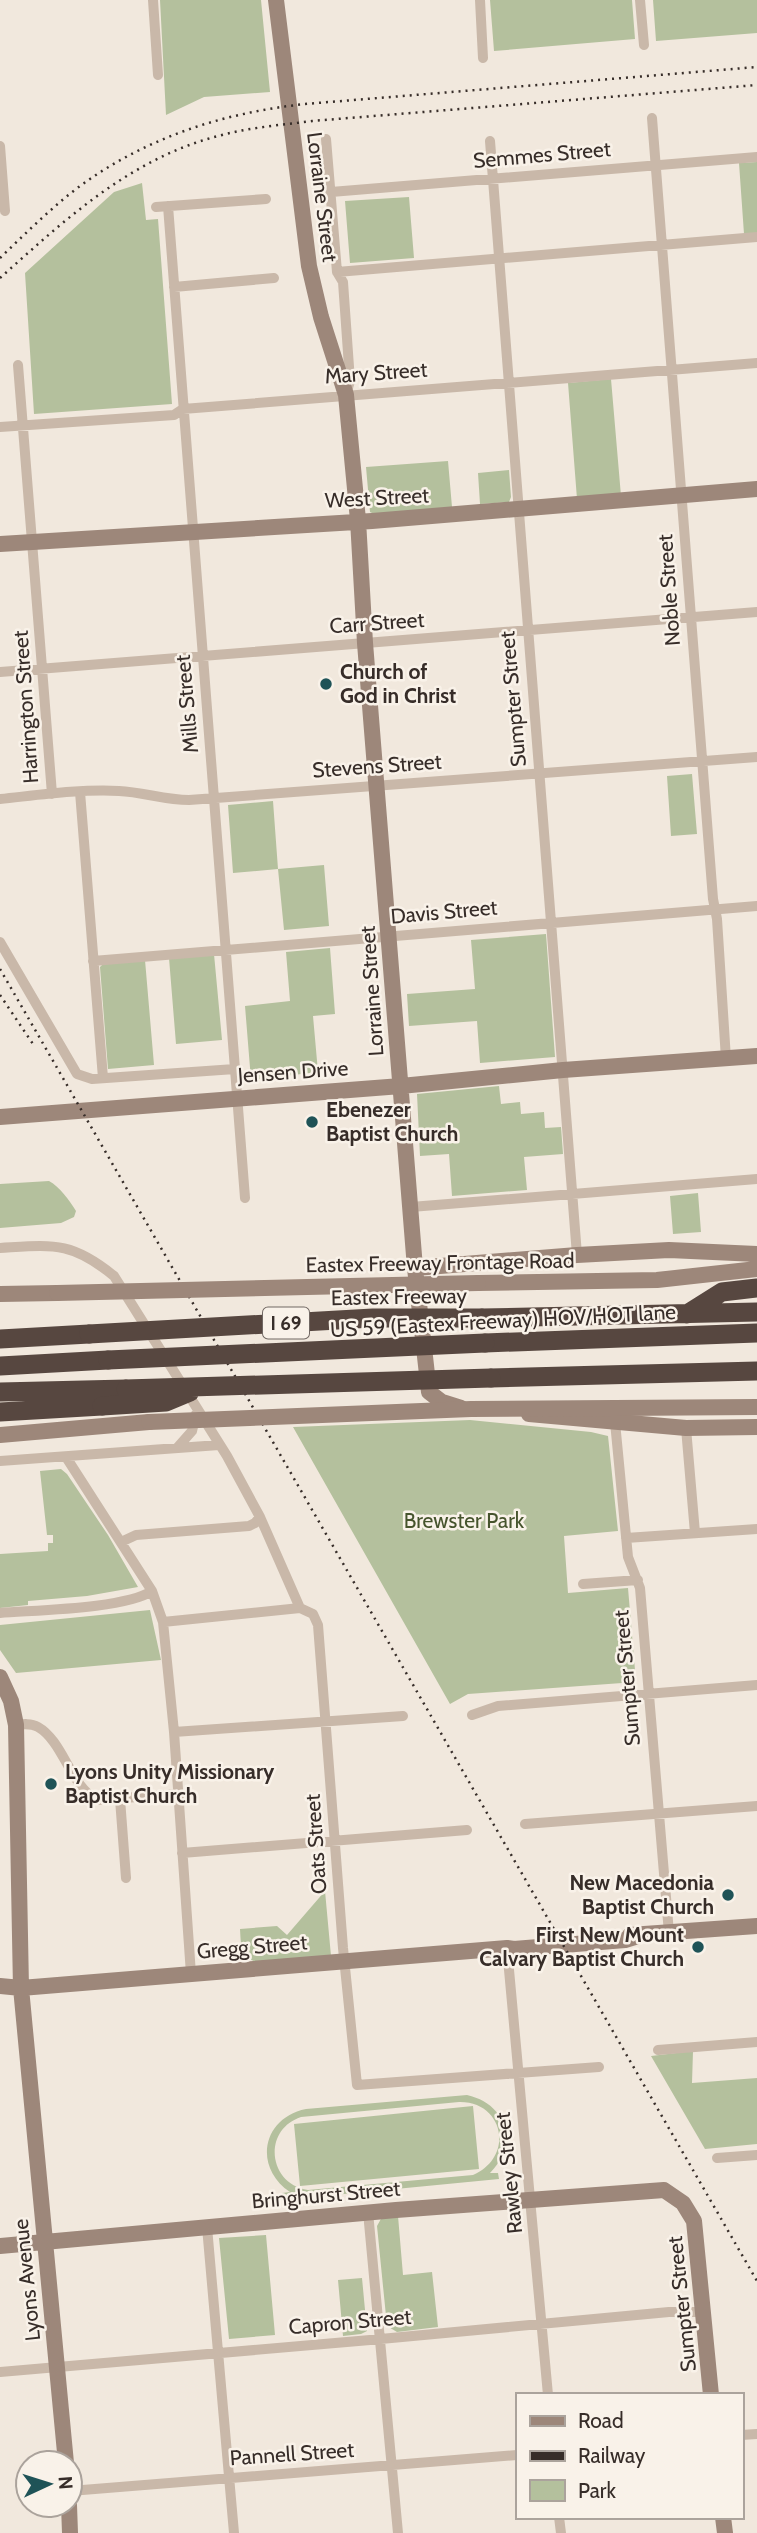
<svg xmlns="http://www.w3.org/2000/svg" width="757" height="2533" font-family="Cabin,sans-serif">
<rect width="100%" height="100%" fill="#f1e8dd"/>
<path fill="#b4c09d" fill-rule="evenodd" d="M160,0H261L270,92L204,97L166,115Z
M490,0H632L635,39L494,51Z
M653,0H757V33L656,41Z
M757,162V233L744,234L739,163Z
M142,183L146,220L158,219L172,404L34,414L25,273L114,192Z
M409,197L414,258L350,263L345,201Z
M611,379L621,496L577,499L568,383Z
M448,461L452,507L374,514L370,512L366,467Z
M509,470L511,497L509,502L480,504L478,473Z
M692,774L697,834L671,836L667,776Z
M273,801L278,869L324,865L329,926L284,930L278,869L233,873L228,805Z
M546,934L555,1057L480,1063L477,1021L409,1026L407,994L475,989L471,940Z
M330,948L335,1014L313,1016L318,1072L251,1080L245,1006L290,1001L286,952Z
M214,954L222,1040L176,1044L169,958Z
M145,960L154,1065L108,1069L100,967L103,964Z
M499,1086L501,1104L520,1102L521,1114L544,1112L545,1128L561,1127L563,1154L524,1157L527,1190L452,1196L449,1154L420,1156L417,1094Z
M49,1181C60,1187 69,1200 76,1211L74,1217L61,1223L0,1228V1184Z
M698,1193L701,1232L673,1234L670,1196Z
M470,1420L591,1432L608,1436L618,1531L564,1536L568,1593L628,1588L636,1682L468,1694L450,1704L293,1427Z
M61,1469L67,1474L108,1535L138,1587L87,1596L28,1601V1605L0,1608V1554L48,1551V1543H53V1535H47L40,1471Z
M150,1610L161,1660L16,1673L0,1650V1625Z
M325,1891L331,1956L256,1962C240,1956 241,1944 240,1929L277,1926L287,1935Z
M693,2051L692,2083L757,2078V2144L705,2149L651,2056Z
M467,2095C507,2104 519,2144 490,2173H498L499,2179L282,2200V2193L290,2192C253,2167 262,2118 306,2109ZM459,2102C504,2101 515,2157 473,2175L308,2190C268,2184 262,2130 301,2117Z
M473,2106L479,2169L300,2186L294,2124Z
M398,2216L403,2275L432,2272L438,2327L397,2332L387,2326L377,2226L382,2217Z
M266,2235L275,2335L229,2339L219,2238Z
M362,2278L367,2331L361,2334L343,2336L338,2280Z"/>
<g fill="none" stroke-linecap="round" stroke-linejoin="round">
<path stroke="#c9b8a9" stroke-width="10" d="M153,0L158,75
M480,0L483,58
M640,0L644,45
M652,118L713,899L717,919L726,1059
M326,139L337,272L343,282L350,381L346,395
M490,141L577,1255
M0,146L5,211
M331,192L757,157
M168,206L245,1198
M156,207L266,199
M337,272L757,237
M174,287L274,278
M18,365L52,794
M0,427L174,415L183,409L757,363
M0,672L757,612
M80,792L103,1078
M0,799C39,795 80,789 119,791C143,792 165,800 189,800L757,757
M0,942L77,1074L92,1079L235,1069
M93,961L757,906
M411,1207L757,1179
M0,1248C53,1245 71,1241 114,1276L227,1456L260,1517L300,1608
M615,1422L628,1557L640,1588L669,1933
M686,1428L695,1533
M177,1448L192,1431L196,1414
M66,1457L152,1591L163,1622L174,1732L191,1974
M0,1461L219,1445
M626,1538L757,1529
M121,1542L136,1535L249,1526L255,1523L260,1517
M583,1584L638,1580
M300,1608L313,1614L318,1625L343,1948L357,2085L599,2067
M0,1613C36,1610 124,1609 152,1591
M163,1622L300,1608
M472,1715L498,1706L757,1685
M16,1725C23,1724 31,1723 38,1727C63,1741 71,1787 97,1800L178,1794
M174,1732L403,1716
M120,1799L126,1878
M525,1824L757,1806
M182,1853L467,1830
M507,1948L548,2395
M658,2050L757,2042
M717,2158L757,2155
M368,2212L398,2533
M207,2227L234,2533
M0,2372L370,2340L669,2312H704
M741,2435L757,2434
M70,2491L517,2455
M559,2517L561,2533"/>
<path stroke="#9d877a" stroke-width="16" d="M276,0L309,266L321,317L346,395L358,520L365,643L415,1268L429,1392L442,1402L461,1408
M0,544L372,521L757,489
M0,1117L401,1086L563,1070L757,1056
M415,1268L577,1255L669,1250L757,1254
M478,1283L657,1280L757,1269
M0,1294L57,1293
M529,1414L686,1428L757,1427
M0,1435L149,1422
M0,1677L11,1701L16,1725L21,1988L66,2463
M630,1935L757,1926
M0,1986L21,1988L507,1948L514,1949L625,1940L638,1936
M0,2246L396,2210L664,2190L683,2203L694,2221L711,2395
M69,2505L70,2533
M723,2517L725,2533"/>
<path stroke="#574740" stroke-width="19" d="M687,1314L722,1292L757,1288
M482,1318L757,1312
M0,1339L89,1334
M485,1343L757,1333
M0,1366L108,1360
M491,1378L757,1371
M0,1392L126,1389
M0,1412L102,1406"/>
<path stroke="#372d29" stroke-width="2.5" stroke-dasharray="2 5" stroke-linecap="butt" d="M0,258C25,234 49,210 76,189C144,138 222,113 305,104L757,67
M0,278C67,218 132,157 222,135C252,127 282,125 312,121L757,85
M0,969L757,2281
M0,995L35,1047"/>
<path stroke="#9d877a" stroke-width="16" d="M57,1293L478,1283
M149,1422L471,1409L757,1407"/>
<path stroke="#574740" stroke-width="19" d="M89,1334L373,1318H482
M108,1360L485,1343
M126,1389L491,1378
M102,1406L166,1402L190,1392"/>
</g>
<g fill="#1f5357" stroke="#f9f2e9" stroke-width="2.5">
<circle cx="326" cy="684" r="7"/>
<circle cx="312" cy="1122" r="7"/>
<circle cx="51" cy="1784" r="7"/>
<circle cx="728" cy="1895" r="7"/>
<circle cx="698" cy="1947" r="7"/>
</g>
<g text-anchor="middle" stroke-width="5" stroke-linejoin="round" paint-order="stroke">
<rect fill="#f9f2e9" stroke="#716863" stroke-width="2" x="263" y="1307.5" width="46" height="31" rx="5"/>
<g font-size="19" font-weight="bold" fill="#372d29">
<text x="286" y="1330">I 69</text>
</g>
<g font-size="21" fill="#372d29" stroke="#f9f2e9">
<text transform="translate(542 155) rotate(-5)" y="7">Semmes Street</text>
<text transform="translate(322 197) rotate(83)" y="7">Lorraine Street</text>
<text transform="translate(376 373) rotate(-4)" y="7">Mary Street</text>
<text transform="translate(377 498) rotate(-3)" y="7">West Street</text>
<text transform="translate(669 590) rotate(-94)" y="7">Noble Street</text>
<text transform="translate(377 623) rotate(-4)" y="7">Carr Street</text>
<text transform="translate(513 699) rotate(-95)" y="7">Sumpter Street</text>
<text transform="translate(187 704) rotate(-95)" y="7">Mills Street</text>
<text transform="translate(26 707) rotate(-94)" y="7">Harrington Street</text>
<text transform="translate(377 766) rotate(-4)" y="7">Stevens Street</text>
<text transform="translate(444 912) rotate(-5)" y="7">Davis Street</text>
<text transform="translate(372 991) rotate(-94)" y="7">Lorraine Street</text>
<text transform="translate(293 1072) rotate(-4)" y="7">Jensen Drive</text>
<text transform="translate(440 1263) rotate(-1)" y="7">Eastex Freeway Frontage Road</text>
<text transform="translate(399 1297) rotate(-1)" y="7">Eastex Freeway</text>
<text transform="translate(503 1321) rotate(-3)" y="7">US 59 (Eastex Freeway) HOV/HOT lane</text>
<text transform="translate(627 1678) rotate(-95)" y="7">Sumpter Street</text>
<text transform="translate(316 1844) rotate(-94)" y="7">Oats Street</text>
<text transform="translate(252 1947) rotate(-5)" y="7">Gregg Street</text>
<text transform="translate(509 2173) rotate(-96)" y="7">Rawley Street</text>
<text transform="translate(326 2195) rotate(-5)" y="7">Bringhurst Street</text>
<text transform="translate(27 2280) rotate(-96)" y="7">Lyons Avenue</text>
<text transform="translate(682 2304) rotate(-96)" y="7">Sumpter Street</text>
<text transform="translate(350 2322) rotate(-5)" y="7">Capron Street</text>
<text transform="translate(292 2454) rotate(-4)" y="7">Pannell Street</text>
</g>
<g font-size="21" font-weight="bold" fill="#372d29" stroke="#f9f2e9" text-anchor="start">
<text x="340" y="679">Church of<tspan x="340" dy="24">God in Christ</tspan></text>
<text x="326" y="1117">Ebenezer<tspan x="326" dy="24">Baptist Church</tspan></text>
<text x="65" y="1779">Lyons Unity Missionary<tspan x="65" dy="24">Baptist Church</tspan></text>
<text x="714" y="1890" text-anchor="end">New Macedonia<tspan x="714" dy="24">Baptist Church</tspan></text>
<text x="684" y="1942" text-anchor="end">First New Mount<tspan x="684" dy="24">Calvary Baptist Church</tspan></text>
</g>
<g font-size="21" fill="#46542d" stroke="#f9f2e9">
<text x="464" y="1528">Brewster Park</text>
</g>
</g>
<rect x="516" y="2393" width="228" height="126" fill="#f9f2e9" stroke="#aba39c" stroke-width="2"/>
<rect x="530" y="2416" width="35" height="10" fill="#9d877a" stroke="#aba39c" stroke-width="2"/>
<text x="578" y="2428" font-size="21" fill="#372d29">Road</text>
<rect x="530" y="2451" width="35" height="10" fill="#372d29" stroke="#aba39c" stroke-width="2"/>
<text x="578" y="2463" font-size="21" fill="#372d29">Railway</text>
<rect x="530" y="2480" width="35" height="21" fill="#b4c09d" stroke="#aba39c" stroke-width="2"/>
<text x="578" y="2498" font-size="21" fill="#372d29">Park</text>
<g transform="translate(49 2484) rotate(86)"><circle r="33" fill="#f9f2e9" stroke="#aba39c" stroke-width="2"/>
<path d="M0-5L12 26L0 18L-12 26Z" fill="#1f5357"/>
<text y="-10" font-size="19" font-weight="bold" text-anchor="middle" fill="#372d29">N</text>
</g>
</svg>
